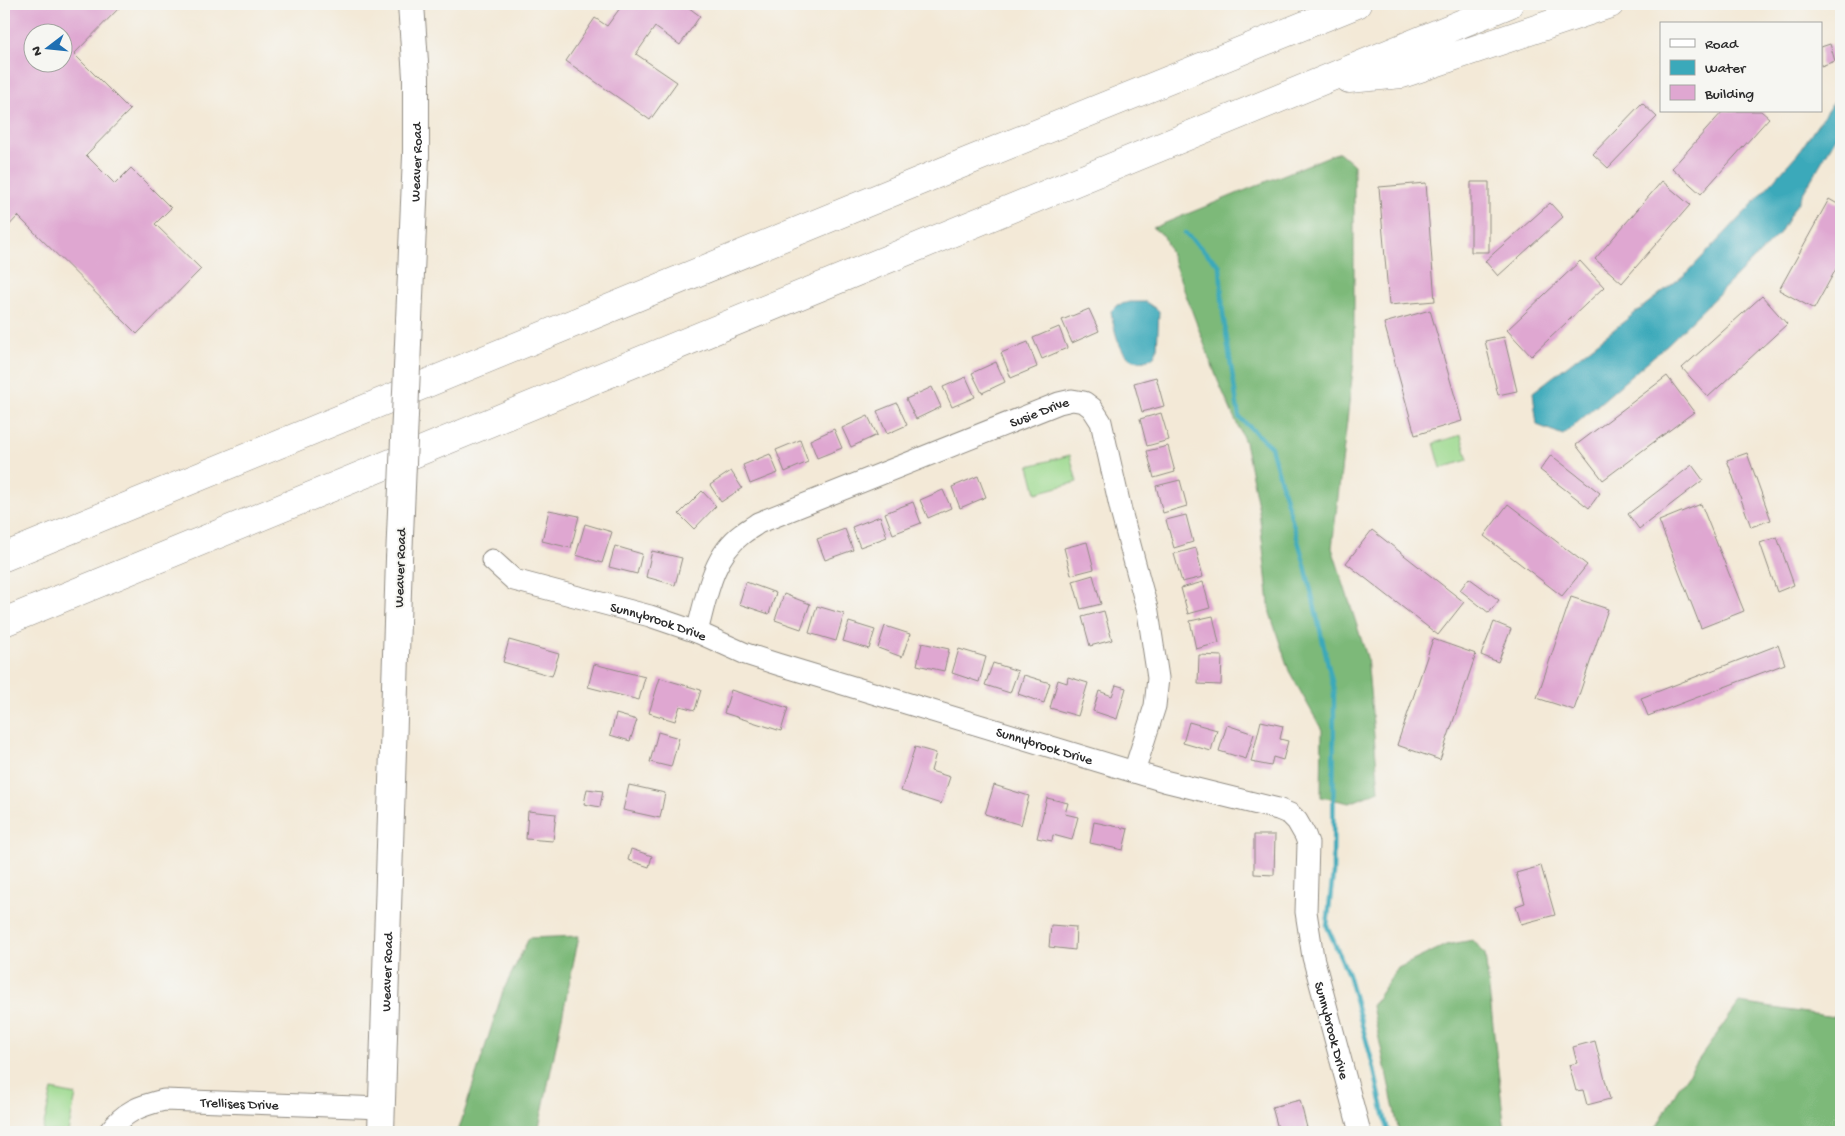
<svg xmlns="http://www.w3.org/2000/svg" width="1845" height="1136" font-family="'Gochi Hand',sans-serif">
<rect width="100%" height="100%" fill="#f6f6f2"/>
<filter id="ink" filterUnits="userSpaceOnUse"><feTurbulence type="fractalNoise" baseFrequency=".02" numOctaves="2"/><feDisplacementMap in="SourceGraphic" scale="10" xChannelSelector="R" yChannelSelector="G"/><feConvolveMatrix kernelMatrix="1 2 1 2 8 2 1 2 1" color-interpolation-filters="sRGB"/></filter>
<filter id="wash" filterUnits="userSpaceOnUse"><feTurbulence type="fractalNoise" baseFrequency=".0096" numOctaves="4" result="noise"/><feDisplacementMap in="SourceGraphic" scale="20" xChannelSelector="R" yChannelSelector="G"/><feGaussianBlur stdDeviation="1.12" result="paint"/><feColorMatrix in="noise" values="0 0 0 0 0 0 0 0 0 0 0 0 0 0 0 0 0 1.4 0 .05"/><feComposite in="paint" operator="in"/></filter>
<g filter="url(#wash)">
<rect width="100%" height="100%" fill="#f3e9d7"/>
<path fill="#9cd98e" stroke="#64825c" d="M1461,435L1468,460L1441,468L1434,443Z
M1070,455L1077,482L1036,493L1029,466Z
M52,1090L76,1095L68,1132H42Z"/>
<path fill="#7db979" stroke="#547252" d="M1339,152L1354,165V361L1332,548L1367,657L1379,791L1350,803L1321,797L1322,730L1289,671L1270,613L1259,511L1245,442L1218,381L1164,236L1153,228Z
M579,936L538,1132H458L503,991L529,938Z
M1473,940L1485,954L1505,1132H1399L1372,1006L1398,968L1446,945Z
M1739,1003L1841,1018V1132H1654L1677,1090Z"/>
<path fill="#3ba9ba" stroke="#336a72" d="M1841,91V129L1779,234L1669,343L1563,435L1537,425L1533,392L1688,272L1748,209L1798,153Z
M1130,302H1146L1159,311L1157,350L1153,358C1148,359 1143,361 1138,361C1118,359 1114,326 1111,311L1117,305Z"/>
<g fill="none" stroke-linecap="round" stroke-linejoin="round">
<path stroke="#3ba9ba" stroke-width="4.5" d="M1185,233L1220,266L1223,314L1239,417L1271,447L1305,565L1334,690L1333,874L1327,926L1348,974L1373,1065L1388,1132"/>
</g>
<g id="blocks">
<path fill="#dfa7d1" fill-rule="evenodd" d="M4,4H123L74,54L130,110L86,155L115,184L131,168L171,208L155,224L201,269L137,334L18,216L4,231ZM32,32H62V62H32Z
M615,4H684L700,16L680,45L655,27L636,54L677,82L650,120L566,61L595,18L607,26L620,8Z
M1830,44L1835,61L1821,66V47Z
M1642,103L1657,117L1608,168L1593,154Z
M1723,111H1761L1769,118L1701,194L1672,168Z
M1662,181L1690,205L1622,283L1595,259Z
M1471,182H1489V252H1471Z
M1426,183L1435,301L1389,305L1379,187Z
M1829,199L1841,206V260L1814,309L1779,290Z
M1550,203L1563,217L1498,276L1485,261Z
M1580,261L1604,287L1531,356L1507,330Z
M1762,296L1787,324L1708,397L1682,368Z
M1089,309L1099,331L1072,343L1062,320Z
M1430,310L1462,421L1415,435L1384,323Z
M1059,327L1067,348L1042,359L1033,338Z
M1504,337L1517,391L1498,395L1485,341Z
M1028,342L1037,367L1011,378L1001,353Z
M996,362L1005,382L982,393L972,373Z
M1667,376L1694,412L1603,480L1576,445Z
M966,377L975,397L952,407L943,387Z
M1156,377L1164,406L1142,412L1134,383Z
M932,387L941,407L916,419L906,399Z
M897,403L907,425L887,434L877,411Z
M1161,413L1169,440L1147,446L1140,419Z
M868,416L877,435L851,447L842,428Z
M834,429L842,448L817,458L810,440Z
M800,440L808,462L785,472L776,450Z
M1168,446L1175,472L1154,478L1147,451Z
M1747,453L1771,520L1751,527L1727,460Z
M770,454L778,473L750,484L743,465Z
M1551,455L1600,493L1589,508L1540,470Z
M1692,465L1703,480L1639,529L1628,514Z
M731,471L742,488L721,502L710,485Z
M978,476L986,497L960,508L952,487Z
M1180,480L1187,506L1163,513L1156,486Z
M943,490L951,508L928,518L920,500Z
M702,491L716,506L694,529L679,514Z
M913,502L921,523L893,534L885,513Z
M1508,504L1587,565L1562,596L1484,536Z
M1701,504L1744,611L1701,628L1659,521Z
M549,510L579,516L571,548L542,541Z
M1186,515L1193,542L1174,548L1166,520Z
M880,516L887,537L860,547L852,527Z
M585,524L612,532L602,563L576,555Z
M845,529L853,550L825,560L817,539Z
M1372,530L1464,602L1438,635L1346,563Z
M1777,537L1794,585L1777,592L1760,543Z
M1087,542L1094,569L1071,575L1064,548Z
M615,546L642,554L637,574L609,567Z
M1196,548L1203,577L1182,582L1174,554Z
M652,551L682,558L675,585L646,577Z
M1093,575L1101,604L1081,609L1073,581Z
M1469,578L1499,600L1489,613L1460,590Z
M746,582L776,593L769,614L739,604Z
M1203,582L1210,608L1188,614L1181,588Z
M784,594L810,604L801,629L775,620Z
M1571,597L1608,609L1574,710L1537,698Z
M817,606L844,614L836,641L809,633Z
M1104,611L1112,640L1090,646L1082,617Z
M1213,616L1219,643L1196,649L1190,621Z
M849,622L875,630L869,649L843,641Z
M1494,622L1511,629L1498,662L1481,655Z
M885,626L910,634L902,657L878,648Z
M1433,639L1476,654L1440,760L1397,745Z
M509,640L559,654L552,676L503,662Z
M922,643L949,649L944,671L917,665Z
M1778,645L1785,664L1648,716L1641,698Z
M959,649L986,657L979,682L952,673Z
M1199,655L1222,656L1221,685L1198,684Z
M993,663L1018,671L1010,693L985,685Z
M594,664L645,677L639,700L588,687Z
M1024,675L1050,683L1044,703L1018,694Z
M1068,677L1088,683L1078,716L1050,708L1058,680L1067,683Z
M660,678L701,690L695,710L680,706L675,721L649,713Z
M1116,685L1126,688L1117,719L1093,711L1099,691L1112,696Z
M731,690L788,708L781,731L724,713Z
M616,714L637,720L630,741L610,735Z
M1261,721L1283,726L1280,739L1288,741L1283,760L1273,757L1271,766L1251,762Z
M1189,722L1217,730L1211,751L1183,743Z
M1227,725L1254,734L1246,759L1219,751Z
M658,732L679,738L671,767L650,762Z
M915,747L936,753L931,771L950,777L941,804L901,791Z
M629,785L665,793L660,818L623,810Z
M994,785L1029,796L1021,825L985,814Z
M587,789L603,791L600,807L584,804Z
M1047,798L1068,803L1065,814L1078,817L1072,840L1053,835L1052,841L1037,838Z
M528,811L556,814L553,841L526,839Z
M1094,822L1128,829L1123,850L1090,843Z
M1254,835H1275L1274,875L1254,874Z
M631,849L652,856L649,867L628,860Z
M1541,866L1555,915L1521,924L1516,906L1525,903L1516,873Z
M1051,925L1076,927L1075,950L1049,947Z
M1595,1041L1610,1099L1587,1105L1583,1090L1576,1091L1569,1065L1577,1063L1573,1047Z
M1300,1100L1308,1132H1279L1272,1107Z"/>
</g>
</g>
<g filter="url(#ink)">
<use href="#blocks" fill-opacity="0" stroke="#8f8a81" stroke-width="1"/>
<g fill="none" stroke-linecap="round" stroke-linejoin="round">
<defs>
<g id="minor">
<path id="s1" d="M492,560L514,580L650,616L697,632L746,654L777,664L1164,781L1278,809L1290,814L1297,821L1305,835L1308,843L1306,912L1313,957L1360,1132"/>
<path id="s2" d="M697,632C706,599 712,556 742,534C747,530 753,527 758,523L1059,403L1072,400L1084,402L1092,408L1101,422L1122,515L1148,612L1158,678L1155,706L1134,772"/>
<path id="s3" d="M109,1132C125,1111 139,1106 164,1100L382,1108"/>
</g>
<g id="major">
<path id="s4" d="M409,320L416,156V77L411,4"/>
<path id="s5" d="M381,1132L399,559"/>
</g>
<path id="highway" d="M1349,79L1402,74L1610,4
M4,557L944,171L1357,4
M4,622L1509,4"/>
</defs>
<use href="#minor" stroke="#8f8a81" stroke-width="23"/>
<use href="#major" stroke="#8f8a81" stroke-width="28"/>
<use href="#highway" stroke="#8f8a81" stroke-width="29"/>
<use href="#minor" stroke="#fff" stroke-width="21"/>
<use href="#major" stroke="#fff" stroke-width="26"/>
<use href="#highway" stroke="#fff" stroke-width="28"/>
<defs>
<path id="major-bridge" d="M399,559L409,320"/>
</defs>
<use href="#major-bridge" stroke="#8f8a81" stroke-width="28" stroke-linecap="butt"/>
<use href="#major-bridge" stroke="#fff" stroke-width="26"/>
</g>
</g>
<g text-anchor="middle" stroke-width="4" stroke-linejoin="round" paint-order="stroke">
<g font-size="14" fill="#2b2b2b" stroke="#f6f6f2">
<text dy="5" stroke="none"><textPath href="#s4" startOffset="158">Weaver Road</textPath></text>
<text dy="5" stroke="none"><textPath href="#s2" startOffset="432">Susie Drive</textPath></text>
<text transform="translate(399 568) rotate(-88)" y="5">Weaver Road</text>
<text dy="5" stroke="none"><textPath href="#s1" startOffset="180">Sunnybrook Drive</textPath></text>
<text dy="5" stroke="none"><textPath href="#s1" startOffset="586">Sunnybrook Drive</textPath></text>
<text dy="5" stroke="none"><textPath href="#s5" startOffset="160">Weaver Road</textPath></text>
<text dy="5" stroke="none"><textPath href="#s1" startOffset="1066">Sunnybrook Drive</textPath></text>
<text dy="5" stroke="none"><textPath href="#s3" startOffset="141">Trellises Drive</textPath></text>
</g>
</g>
<rect width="1845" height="1136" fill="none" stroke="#f6f6f2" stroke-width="20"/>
<rect x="1660" y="22" width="162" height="90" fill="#f6f6f2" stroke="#a5a5a2"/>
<rect x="1670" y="39" width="25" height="8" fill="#ffffff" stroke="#a5a5a2"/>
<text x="1705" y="48" font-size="15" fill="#2b2b2b">Road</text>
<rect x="1670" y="60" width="25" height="15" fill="#3ba9ba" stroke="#a5a5a2"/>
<text x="1705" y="72" font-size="15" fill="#2b2b2b">Water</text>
<rect x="1670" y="85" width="25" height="15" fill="#dfa7d1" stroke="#a5a5a2"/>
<text x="1705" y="98" font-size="15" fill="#2b2b2b">Building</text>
<g transform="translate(48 48) rotate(254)"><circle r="24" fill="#f6f6f2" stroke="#a5a5a2"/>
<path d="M0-4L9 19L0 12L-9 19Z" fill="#1f6fb2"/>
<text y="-8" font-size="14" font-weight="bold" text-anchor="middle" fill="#2b2b2b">N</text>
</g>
</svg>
